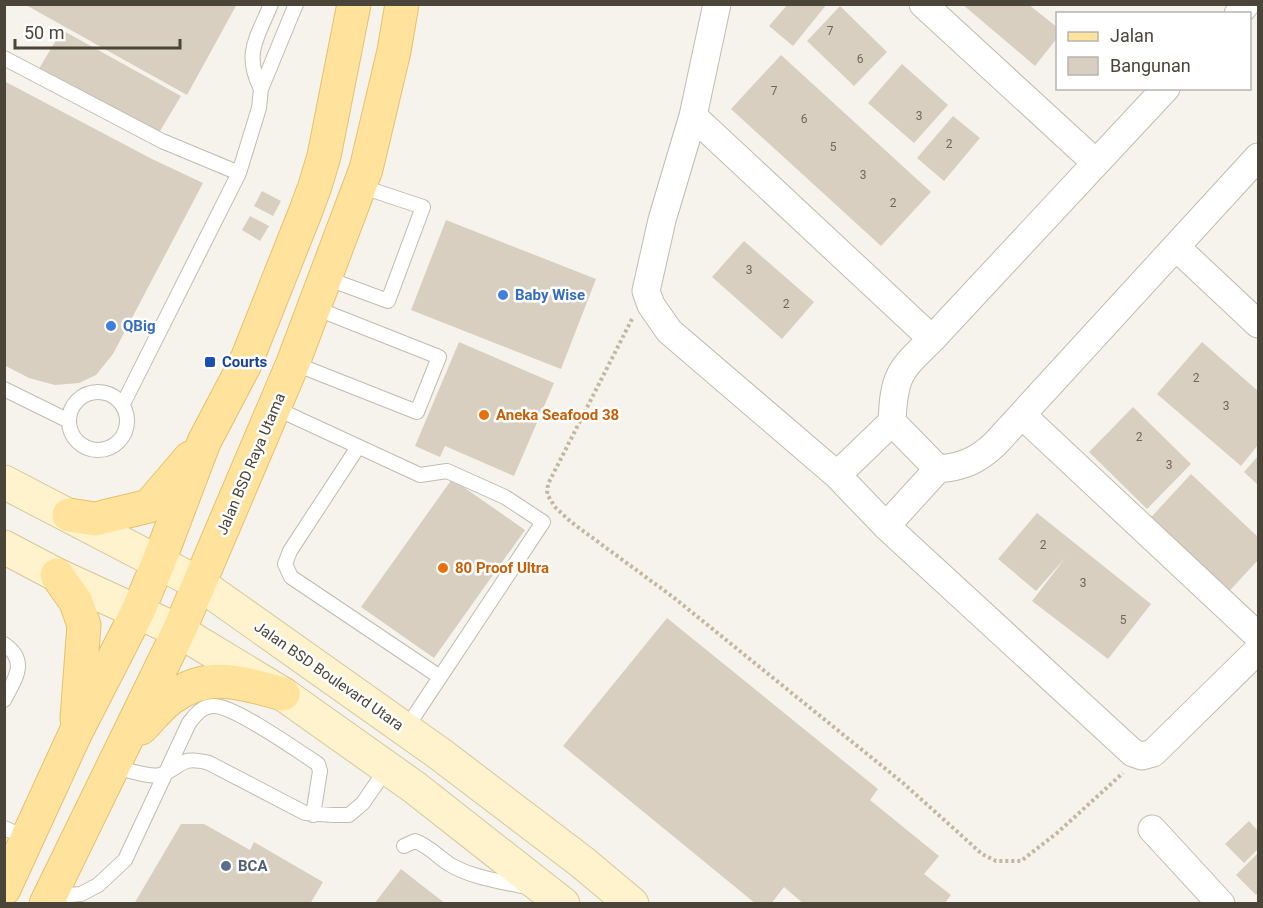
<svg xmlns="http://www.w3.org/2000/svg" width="1263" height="908" font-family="Roboto,sans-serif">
<rect width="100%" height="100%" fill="#f6f3ec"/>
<path fill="#d8cfc1" d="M24,4H237L187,95Z
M788,4H827L793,46L769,26Z
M962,4H1028L1058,28V37L1035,66Z
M840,6L887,52L854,86L807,41Z
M62,30L181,96L157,136L37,72Z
M781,55L931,192L881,246L731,109Z
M902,64L948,105L914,143L868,103Z
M4,81L152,159L203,183L113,354L96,375L79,383L55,385L29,378L4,365Z
M953,116L980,138L944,181L917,158Z
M262,191L281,201L273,216L254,206Z
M250,216L269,226L260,241L242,230Z
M446,220L596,279L561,369L411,310Z
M744,241L814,302L782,339L712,277Z
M459,342L554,383L514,476L445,446L440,457L415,446Z
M1202,342L1258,391V445L1241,466L1157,394Z
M1133,407L1191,464L1147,509L1089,452Z
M1258,456V485L1244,472Z
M1191,474L1258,537V560L1222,599L1143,526Z
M452,479L525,530L434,658L361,607Z
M1037,513L1151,604L1108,659L1032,601L1066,557L1036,591L998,559Z
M667,618L878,789L870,800L939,856L924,874L951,895L944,904H804L784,887L771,904H756L563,746Z
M1249,821L1258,831V849L1244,863L1225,844Z
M181,824H204L250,850L254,842L323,882L310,904H134Z
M1258,853V893L1256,895L1236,875Z
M401,869L424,887L446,904H374Z"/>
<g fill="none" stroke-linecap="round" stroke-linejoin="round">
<defs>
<path id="service" d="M4,58L162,141L239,173
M261,89C243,53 257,39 271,4
M326,278L388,301L423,207L360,186
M293,363L417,412L439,357L315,308
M4,389L67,420
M69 421a29 29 0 1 1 58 0a29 29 0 1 1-58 0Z
M123,404L239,173L259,108L261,89L296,4
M275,408L420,475L447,471L505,497L543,522L405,730
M358,447L290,551L285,564L291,577L440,677
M4,644C29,661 15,679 4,700
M113,767C125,769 150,778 160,775C183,767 179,755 209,763L305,813L333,815H349L363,803L387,768
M4,828L27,838
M404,846L415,841C429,846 437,856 449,864C472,878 501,881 526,887
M52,891L69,895L81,894L98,885L125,860L189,723C196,714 203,705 215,706C236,707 298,751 318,764L320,771L313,815"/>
<path id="minor" d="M717,4L693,116L662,220L646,291L651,305L669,331L837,475L886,526L1133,753L1142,756L1153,753L1258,650
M923,4L1096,163
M1238,14L1246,4
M693,116L932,339
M1176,247L1258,324
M1022,415L1258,636
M892,422L938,469
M837,475L892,422C894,375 899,371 932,339L1166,88
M886,526L938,469C962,467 977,461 995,444L1258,157
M1152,829L1221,904"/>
<path id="secondary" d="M4,482L200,584L440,754L582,862L632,904
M4,547L57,575L179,631L283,694L414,787L563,904"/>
<path id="primary" d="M69,515L95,519L149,506L190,458
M57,575L76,602L84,625L77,718
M141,728C151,718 160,706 171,698C209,670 242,683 283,694
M4,889L75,734L138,611L159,561L204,442L245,364L305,213L315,186L324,156L354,4
M46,904L179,631L293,363L366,169L394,51L402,4"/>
</defs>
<use href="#service" stroke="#c2bbae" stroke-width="16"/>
<use href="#minor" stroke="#c2bbae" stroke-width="29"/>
<use href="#secondary" stroke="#d6c79b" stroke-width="35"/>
<use href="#primary" stroke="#e6c16a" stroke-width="35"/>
<path stroke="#c4b79f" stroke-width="4" stroke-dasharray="3 3" stroke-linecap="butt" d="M632,319L548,484L547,494L555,507L571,522L673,597L903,783L982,854L996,861H1021L1057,833L1123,773"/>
<use href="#service" stroke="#fff" stroke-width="14"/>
<use href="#minor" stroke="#fff" stroke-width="27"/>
<use href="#secondary" stroke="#fff3cd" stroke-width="33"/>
<use href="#primary" stroke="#ffe39c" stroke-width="33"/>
</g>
<g fill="#3f7fe0" stroke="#fff" stroke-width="2">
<circle cx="503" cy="295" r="6"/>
<circle cx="111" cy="326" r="6"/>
</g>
<rect fill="#1a4fb4" stroke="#fff" stroke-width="2" x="204" y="356" width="12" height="12" rx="3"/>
<g fill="#e8710a" stroke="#fff" stroke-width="2">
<circle cx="484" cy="415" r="6"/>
<circle cx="443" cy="568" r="6"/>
</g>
<circle fill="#5c6f8a" stroke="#fff" stroke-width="2" cx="226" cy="866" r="6"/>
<g text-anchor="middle" stroke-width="5" stroke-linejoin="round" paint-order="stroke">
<g font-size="12" fill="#6e675b">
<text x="830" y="35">7</text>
<text x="860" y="63">6</text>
<text x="774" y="95">7</text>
<text x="919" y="120">3</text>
<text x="804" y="123">6</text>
<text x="949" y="148">2</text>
<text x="833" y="151">5</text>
<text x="863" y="179">3</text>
<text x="893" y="207">2</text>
<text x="749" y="274">3</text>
<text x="786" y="308">2</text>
<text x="1196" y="382">2</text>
<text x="1226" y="410">3</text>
<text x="1139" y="441">2</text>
<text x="1169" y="469">3</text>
<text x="1043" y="549">2</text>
<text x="1083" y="587">3</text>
<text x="1123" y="624">5</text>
</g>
<g font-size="15" font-weight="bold" fill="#366cbe" stroke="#fff" text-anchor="start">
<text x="515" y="300">Baby Wise</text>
<text x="123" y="331">QBig</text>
</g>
<g font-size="15" font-weight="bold" fill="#164399" stroke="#fff" text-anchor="start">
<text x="222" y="367">Courts</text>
</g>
<g font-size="15" font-weight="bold" fill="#c56008" stroke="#fff" text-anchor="start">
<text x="496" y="420">Aneka Seafood 38</text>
<text x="455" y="573">80 Proof Ultra</text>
</g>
<g font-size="15" fill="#4b4439" stroke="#fff">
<text transform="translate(251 464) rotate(-67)" y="5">Jalan BSD Raya Utama</text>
<text transform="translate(329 676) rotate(35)" y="5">Jalan BSD Boulevard Utara</text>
</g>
<g font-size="15" font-weight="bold" fill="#4e5e75" stroke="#fff" text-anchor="start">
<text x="238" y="871">BCA</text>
</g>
</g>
<rect width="1263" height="908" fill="none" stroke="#4b4439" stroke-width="12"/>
<rect x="1056" y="12" width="195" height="78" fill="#ffffff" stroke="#b7b4b0" stroke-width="1.5"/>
<rect x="1068" y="32" width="30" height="9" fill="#ffe39c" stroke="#b7b4b0" stroke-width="1.5"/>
<text x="1110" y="42" font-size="18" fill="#4b4439">Jalan</text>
<rect x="1068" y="57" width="30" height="18" fill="#d8cfc1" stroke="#b7b4b0" stroke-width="1.5"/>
<text x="1110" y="72" font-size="18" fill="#4b4439">Bangunan</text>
<path d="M15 39v9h165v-9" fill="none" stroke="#4b4439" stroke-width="3"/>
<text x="24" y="39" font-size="18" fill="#4b4439" stroke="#ffffff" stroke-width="4.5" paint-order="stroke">50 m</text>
</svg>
